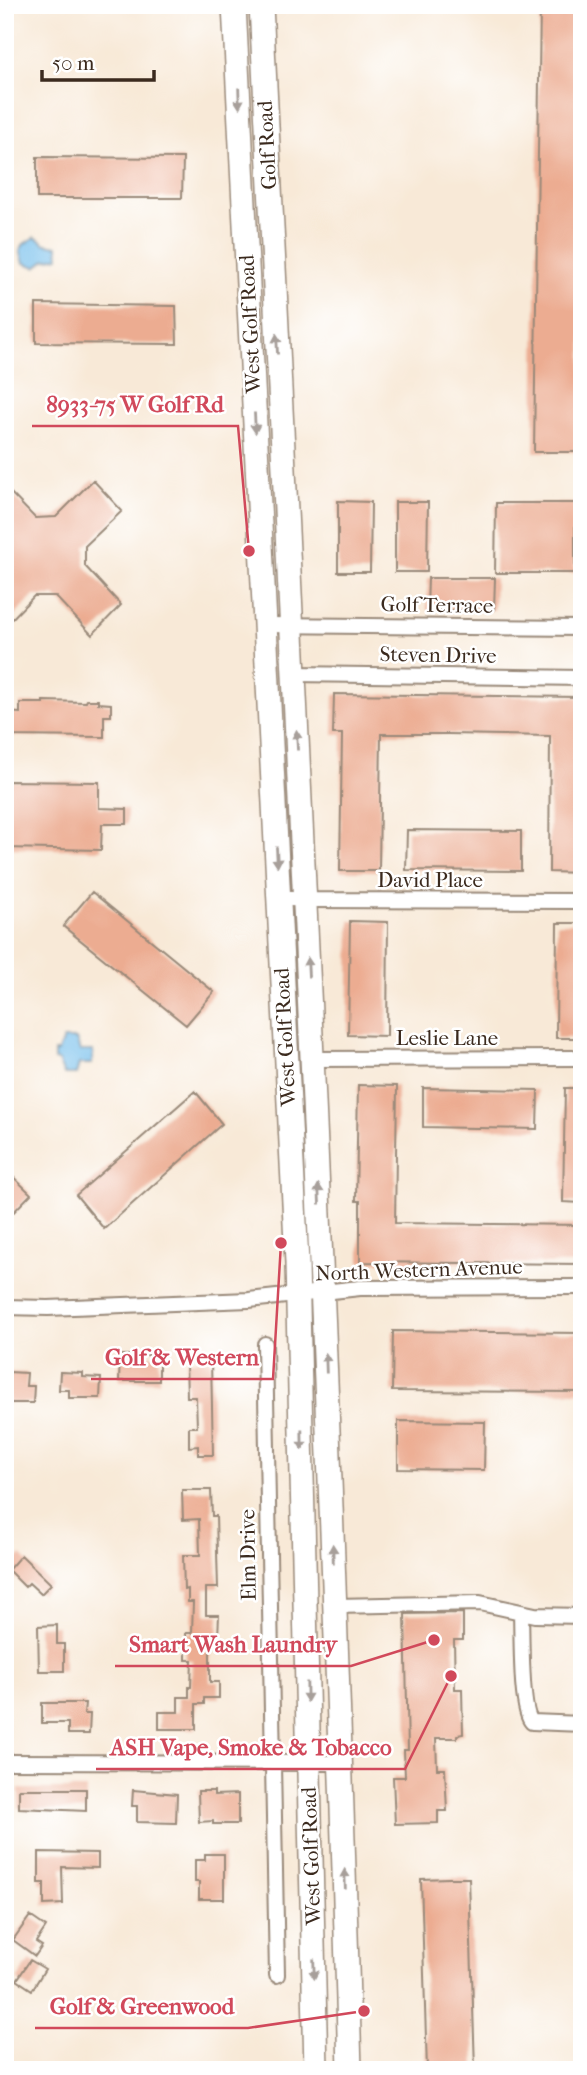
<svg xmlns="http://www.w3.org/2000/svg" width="587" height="2075" font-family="'IM FELL French Canon',serif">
<rect width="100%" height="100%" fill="#fff"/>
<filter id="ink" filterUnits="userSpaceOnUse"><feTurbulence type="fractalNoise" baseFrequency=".0143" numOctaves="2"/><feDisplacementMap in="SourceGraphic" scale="14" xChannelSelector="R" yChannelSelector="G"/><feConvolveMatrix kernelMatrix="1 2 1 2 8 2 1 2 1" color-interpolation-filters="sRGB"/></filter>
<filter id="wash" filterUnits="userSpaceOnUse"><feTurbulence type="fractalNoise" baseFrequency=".00686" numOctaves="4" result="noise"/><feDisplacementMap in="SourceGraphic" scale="28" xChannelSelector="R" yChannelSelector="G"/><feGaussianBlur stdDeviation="1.57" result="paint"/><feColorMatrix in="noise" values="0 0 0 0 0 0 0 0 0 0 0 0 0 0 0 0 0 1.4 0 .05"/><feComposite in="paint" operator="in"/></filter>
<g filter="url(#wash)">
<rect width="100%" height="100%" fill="#f8e9d7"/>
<path fill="#72bdeb" stroke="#567484" stroke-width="2" d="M35,237L46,244L58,246L59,257L45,260L36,267L24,263L20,250L24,244Z
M63,1039H76L80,1051H93L92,1064H79L76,1074H64L58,1061L54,1060V1052H58Z"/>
<g id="blocks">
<path fill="#ecac91" d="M540,5H582V452H534Z
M37,157L183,158L182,198H37Z
M36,304L176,306L177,344L36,343Z
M93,480L122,511L85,546V566L121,605L92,635L55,596H34L5,626V487L35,518L56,517Z
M338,501L371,502L370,572H338Z
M395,502H428L427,572H395Z
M496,503H575V573H495Z
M428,578H495L494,610H427Z
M334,694L579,697L582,873L549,872L550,736L448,734H381L379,871H340L342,734H333Z
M87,700H98V703L111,704V716H104V737L5,736V712L20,713V703H43V701L86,702Z
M5,781L99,782V808L127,809V824H102L101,850L5,848Z
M407,830L521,831V871L406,870Z
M92,892L214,992L186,1025L63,926Z
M350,921L388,922L387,1036L348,1035Z
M557,923H582V1038H556Z
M358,1085L397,1086L395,1223L582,1225V1264L360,1262V1201H356Z
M423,1088L538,1090L537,1129L423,1127Z
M565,1088H582V1203L563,1202Z
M195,1091L222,1124L104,1229L76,1195Z
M5,1169L31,1194L5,1221Z
M393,1331L582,1333V1392L392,1391Z
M120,1355H159V1381H119Z
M211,1359L213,1455H198V1446L189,1447V1427H197L196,1397H187L186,1360Z
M8,1372L27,1373L26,1386H34L33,1403H8V1394H5Z
M60,1372L83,1373V1377L101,1378L100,1398H69V1390H59Z
M398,1421L485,1422L484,1470L398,1469Z
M182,1490H211L212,1516H216L218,1588H206V1615H219L218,1637H210V1682H219V1698H204V1704H196V1729H159V1712H178V1697H189V1687H191L192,1660H186V1633H192L193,1602H188V1589L184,1590L183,1555H200L199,1519L183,1520Z
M21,1555L51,1584L41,1594L29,1583L25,1587L8,1570Z
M463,1613V1640H454L455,1689H462L463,1734L457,1735V1738H436L437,1769H445L447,1811H438V1823L395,1824L393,1777H405L404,1750H408L405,1614Z
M57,1625V1644H64V1671H39L38,1626Z
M42,1703H85L84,1714H90L89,1734H68V1723H42Z
M19,1789H86V1811L19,1808Z
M133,1790L177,1794L176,1823L137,1822V1806H132Z
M198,1791H214V1795L238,1794V1824H213V1821L199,1822Z
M39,1852L98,1853V1868L62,1867L63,1904L44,1905V1883H39Z
M205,1854H224V1899H199V1882H195V1860H205Z
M449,1878H469L475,2070H427L421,1879Z
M30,1916L46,1927L36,1942L42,1946L35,1956L13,1940Z
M30,1960L45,1969L32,1990L17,1980Z"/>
</g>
</g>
<g filter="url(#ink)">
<use href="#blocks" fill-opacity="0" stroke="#9a8a7a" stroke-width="2"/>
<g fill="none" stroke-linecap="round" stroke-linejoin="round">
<defs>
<path id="street" d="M265,625L582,628
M293,674L582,678
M278,898L305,900L582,901
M313,1059L582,1058
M5,1307L48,1308L249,1300L360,1288L582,1287
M265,1344L277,1975
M335,1606L480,1603L535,1615L582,1616
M521,1613C522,1633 520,1711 532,1722L582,1724
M5,1762L341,1763"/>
<path id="primary" d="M234,5L297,1263L316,2070
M261,5C295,693 331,1381 350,2070"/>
</defs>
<use href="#street" stroke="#9a8a7a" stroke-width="18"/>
<use href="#primary" stroke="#9a8a7a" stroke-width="26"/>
<use href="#street" stroke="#fff" stroke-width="14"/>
<use href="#primary" stroke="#fff" stroke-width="23"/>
</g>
<defs><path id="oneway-solid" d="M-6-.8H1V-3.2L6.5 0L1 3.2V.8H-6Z" transform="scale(1.75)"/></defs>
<g fill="#a79f9a">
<use href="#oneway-solid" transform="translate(239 98) rotate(88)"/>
<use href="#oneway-solid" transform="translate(277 344) rotate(-93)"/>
<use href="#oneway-solid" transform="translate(255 423) rotate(87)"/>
<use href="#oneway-solid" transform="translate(297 740) rotate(-93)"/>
<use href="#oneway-solid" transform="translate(277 857) rotate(87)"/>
<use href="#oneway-solid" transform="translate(308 967) rotate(-93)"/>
<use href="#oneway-solid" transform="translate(319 1194) rotate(-93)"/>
<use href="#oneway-solid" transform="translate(326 1363) rotate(-92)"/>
<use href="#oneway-solid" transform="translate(302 1440) rotate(89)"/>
<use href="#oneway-solid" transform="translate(333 1554) rotate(-92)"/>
<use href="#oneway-solid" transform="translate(307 1692) rotate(89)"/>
<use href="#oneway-solid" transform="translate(345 1879) rotate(-92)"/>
<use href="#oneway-solid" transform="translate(314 1969) rotate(88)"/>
</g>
</g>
<g text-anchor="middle" stroke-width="5" stroke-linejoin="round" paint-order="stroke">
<g font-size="21" fill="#3b2a1e" stroke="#fff">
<text transform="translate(267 145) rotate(-93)" y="7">Golf Road</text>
<text transform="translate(250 324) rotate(-93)" y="7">West Golf Road</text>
<text transform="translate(437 605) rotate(1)" y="7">Golf Terrace</text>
<text transform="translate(438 655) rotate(1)" y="7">Steven Drive</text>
<text x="430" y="887">David Place</text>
<text transform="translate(285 1037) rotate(-93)" y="7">West Golf Road</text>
<text x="447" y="1045">Leslie Lane</text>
<text transform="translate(419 1270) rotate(-2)" y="7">North Western Avenue</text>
<text transform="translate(248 1555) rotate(-91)" y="7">Elm Drive</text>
<text transform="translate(311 1856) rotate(-92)" y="7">West Golf Road</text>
</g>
</g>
<path fill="none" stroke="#d1495b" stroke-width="2.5" d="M249 551L238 426H32M281 1243L273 1379H91M434 1640L351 1666H115M451 1676L405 1769H96M364 2011L248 2028H35"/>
<g fill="#d1495b" stroke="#fff" stroke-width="2.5">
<circle cx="249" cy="551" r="7"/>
<circle cx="281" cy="1243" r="7"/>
<circle cx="434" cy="1640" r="7"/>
<circle cx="451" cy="1676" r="7"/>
<circle cx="364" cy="2011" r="7"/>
</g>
<g font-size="23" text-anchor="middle" font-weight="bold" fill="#d1495b" stroke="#fff" stroke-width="5" stroke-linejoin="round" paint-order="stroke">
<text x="135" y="412">8933-75 W Golf Rd</text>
<text x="182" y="1365">Golf &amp; Western</text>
<text x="233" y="1652">Smart Wash Laundry</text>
<text x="251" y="1755">ASH Vape, Smoke &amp; Tobacco</text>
<text x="142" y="2014">Golf &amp; Greenwood</text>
</g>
<rect width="587" height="2075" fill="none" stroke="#fff" stroke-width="28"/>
<path d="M42 70v10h112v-10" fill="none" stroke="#3b2a1e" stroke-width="3.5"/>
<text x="52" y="70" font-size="21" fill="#3b2a1e" stroke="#ffffff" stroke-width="5" paint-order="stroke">50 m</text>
</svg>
